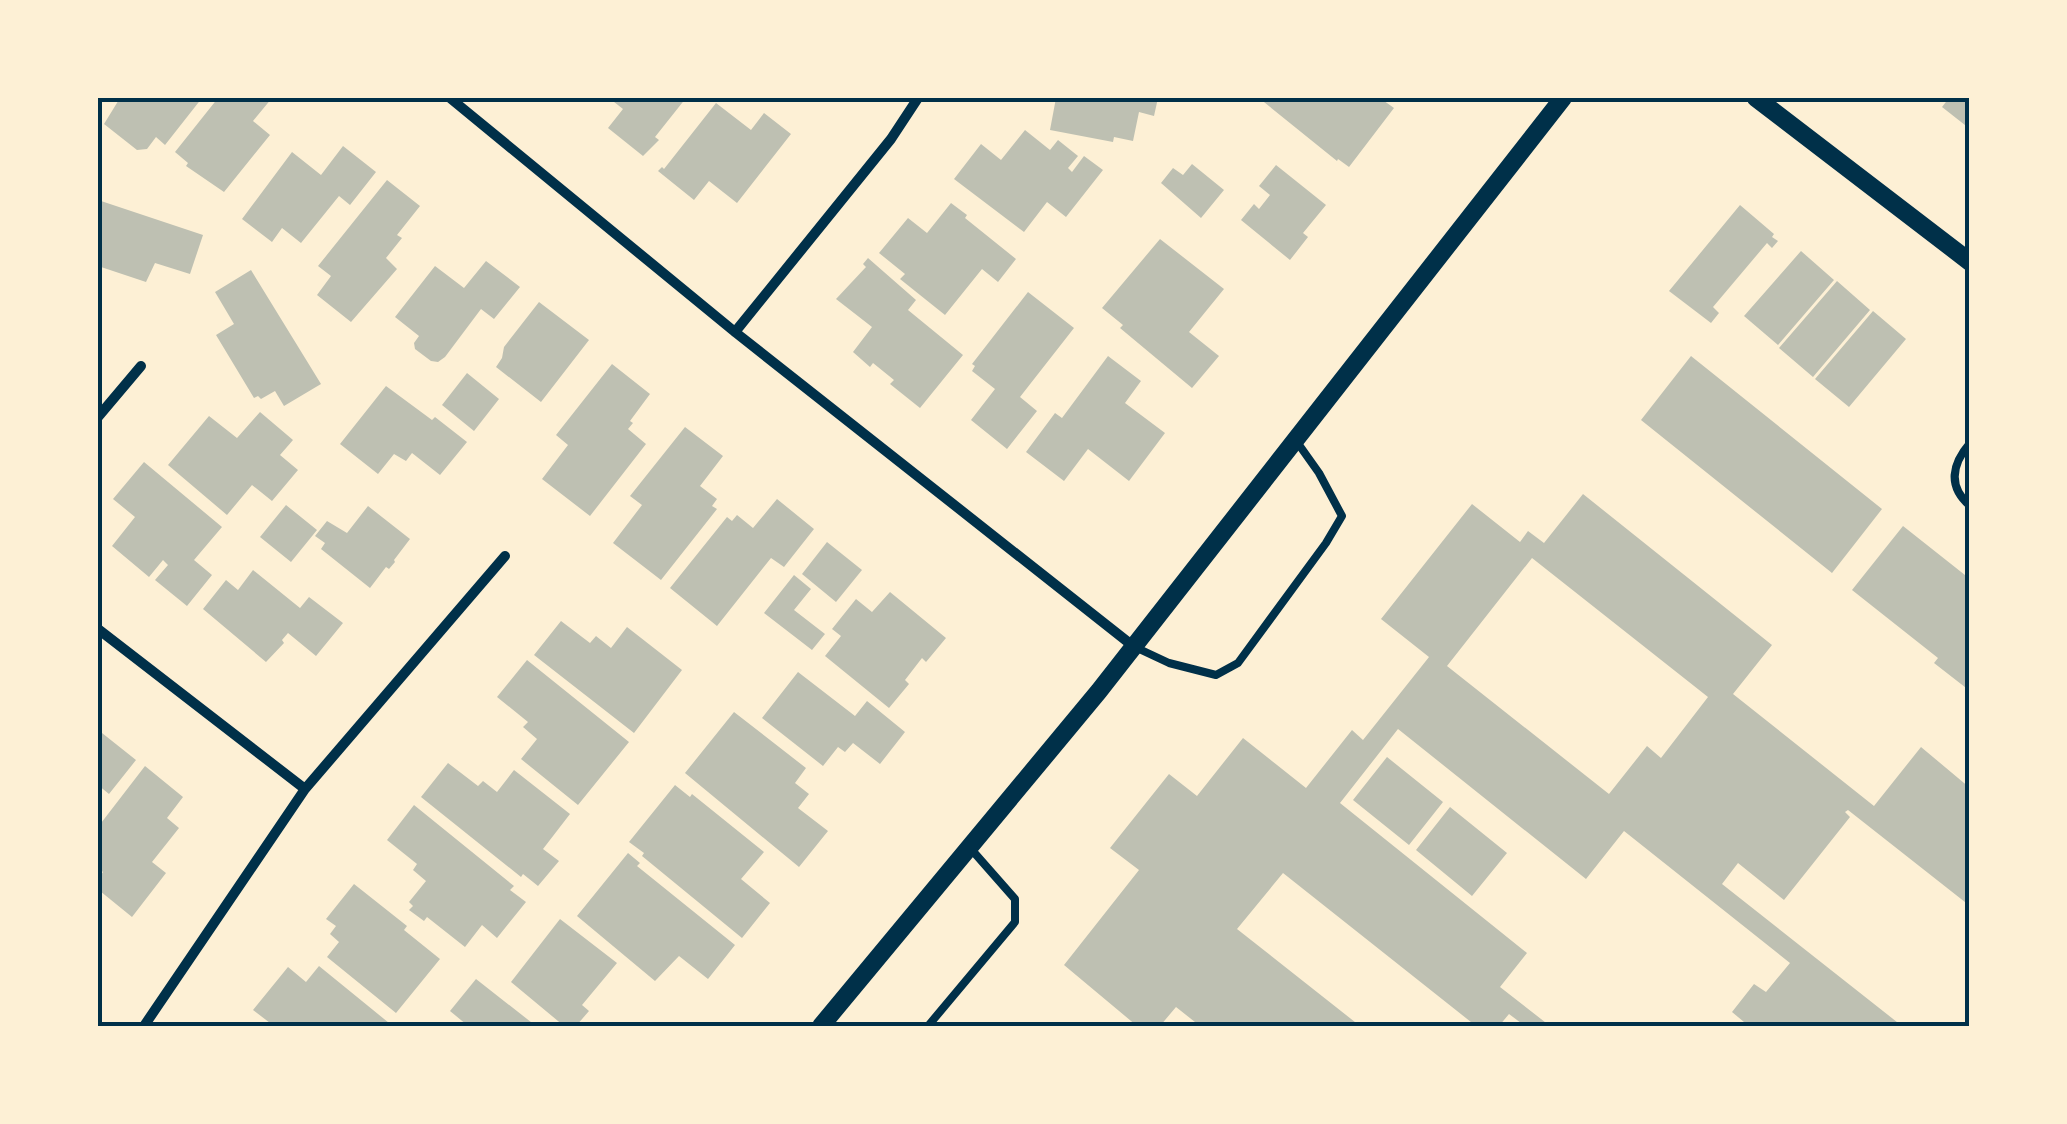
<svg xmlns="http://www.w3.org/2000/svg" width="2067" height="1124" font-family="'PT Sans Narrow',sans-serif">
<rect width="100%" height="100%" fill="#fdf0d5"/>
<path fill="#bec0b2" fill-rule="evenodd" d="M120,98H202L165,145L156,137L147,149L137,150L104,124Z
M218,98H272L253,121L270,135L224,192L186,166L188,163L175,152Z
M609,98H686L655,137L659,140L643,156L608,128L623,109Z
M1056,98H1158L1154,116L1139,112L1133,141L1114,137L1113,142L1050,130Z
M1259,98H1380L1394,108L1349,167L1338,159L1337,161Z
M1949,98H1970V129L1942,107Z
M716,103L751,130L764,113L791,134L737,203L709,181L694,200L658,171L662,167L664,169Z
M1025,130L1050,150L1058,140L1078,156L1068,168L1072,172L1084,156L1103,170L1066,217L1047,202L1024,232L954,179L981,144L1001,160Z
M343,146L376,172L350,205L339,196L301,243L282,228L272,242L242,219L292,152L321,175Z
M1192,164L1224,190L1201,218L1161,183L1173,168L1183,175Z
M1276,165L1326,205L1303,233L1308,237L1290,260L1241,220L1254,204L1259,209L1270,195L1259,186Z
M387,180L420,206L397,235L402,238L386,258L397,269L351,322L317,295L331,276L318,266Z
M98,200L203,235L190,274L155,263L146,282L98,266Z
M951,203L967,215L965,218L1016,259L998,282L982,269L945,315L900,279L905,274L879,253L908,218L927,233Z
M1740,205L1774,234L1772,237L1778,241L1772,248L1767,243L1713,307L1719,313L1711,323L1669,291Z
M1160,239L1224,289L1189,332L1219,356L1192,388L1120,328L1123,325L1102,308Z
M1801,251L1834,280L1778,345L1744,316Z
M868,258L916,300L908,310L963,355L920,408L890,384L894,380L873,363L870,367L853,352L872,327L836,299L866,267L863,264Z
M486,261L520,287L494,319L481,309L445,357L438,362L431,361L415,349L414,343L419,336L395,317L435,266L464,288Z
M251,270L321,384L284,406L275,391L261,399L258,396L254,398L216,335L234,324L215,292Z
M1837,281L1870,310L1813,377L1779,348Z
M1028,292L1074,328L1020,397L1037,411L1007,449L971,420L995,389L972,371L975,366L972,364Z
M539,302L589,340L541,402L496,367L502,358L504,347Z
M1873,311L1906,339L1849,407L1815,379Z
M1108,356L1141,381L1125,403L1165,433L1129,481L1088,449L1064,481L1026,452L1055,413L1062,418Z
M1691,356L1882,509L1832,573L1641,420Z
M612,364L650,394L630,421L633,423L628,429L646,444L590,516L542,479L568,445L556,435Z
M467,373L499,399L474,431L442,405Z
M386,386L432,420L435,417L467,442L440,475L412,453L406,461L394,454L378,474L340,444Z
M260,412L293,440L280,455L298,470L272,501L252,485L227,515L168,465L209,416L237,438Z
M685,427L723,456L700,486L717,499L712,506L717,509L661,580L613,543L642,505L630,496Z
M144,462L222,527L194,560L212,575L187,606L155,580L168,565L163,560L149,577L112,546L135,517L113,499Z
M1583,494L1772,645L1733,694L1874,806L1921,747L1970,788V906L1848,810L1845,812L1850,817L1784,900L1738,863L1722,884L1902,1026H1753L1744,1022L1732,1012L1754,984L1766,992L1790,963L1624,831L1586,879L1398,729L1340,803L1527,953L1500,987L1550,1026H1525L1509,1014L1499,1026H1476L1283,873L1237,929L1360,1026H1200L1176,1007L1160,1026H1137L1064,965L1139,870L1110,848L1169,774L1197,796L1243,738L1306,788L1352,730L1363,740L1429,657L1381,619L1472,504L1520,542L1528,531L1544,543ZM1532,558L1708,697L1661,758L1647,746L1609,794L1447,666Z
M777,499L814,529L784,567L771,558L717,626L670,588L727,517L732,521L737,515L753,528Z
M286,505L317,530L291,562L260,537Z
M368,506L410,539L394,560L395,562L389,569L386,567L370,588L321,549L325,543L315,536L327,521L347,533Z
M1903,526L1970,579V691L1934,663L1938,658L1852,590Z
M827,542L862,570L836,602L802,574Z
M253,570L300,608L309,597L343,623L316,656L288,633L282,640L284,643L266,662L203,609L226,580L238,590Z
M794,575L811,589L794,610L825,634L812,650L764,613Z
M890,592L946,638L926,662L922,658L905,680L909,684L889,708L825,656L841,636L832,629L856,599L872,612Z
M561,621L590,643L596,636L611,648L627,627L682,670L634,733L534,655Z
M527,660L629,742L578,805L521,759L537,739L523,727L528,722L497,697Z
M798,672L855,716L867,701L905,732L880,764L853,743L845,752L838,747L823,766L762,718Z
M734,712L806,768L795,783L809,794L798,808L828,831L799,867L685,773Z
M102,733L136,760L109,794L98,785V739Z
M1387,757L1443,802L1409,845L1353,800Z
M448,763L478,786L483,781L497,792L514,770L570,814L543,849L559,861L538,886L523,874L521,877L421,797Z
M145,766L183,797L167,818L179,828L152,862L166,873L132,917L100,891L102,888L98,884V879L103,872L98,868V827Z
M675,785L690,797L692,794L764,852L741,879L770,903L742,938L642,856L644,853L629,842Z
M414,805L514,886L510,890L526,902L497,938L482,925L465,947L427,917L424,921L409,910L413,906L409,902L426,881L413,870L417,864L387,840Z
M1450,807L1507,853L1472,896L1416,850Z
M628,853L640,863L637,866L735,945L708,979L679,956L655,981L577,916Z
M354,884L407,926L404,930L440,959L396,1013L327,957L339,942L330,934L336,926L326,919Z
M560,919L617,963L582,1005L589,1011L576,1026H564L511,982Z
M319,966L389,1023L386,1026H274L253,1010L288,967L306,982Z
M476,979L536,1026H465L467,1025L450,1011Z"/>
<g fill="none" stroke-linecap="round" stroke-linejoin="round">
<path stroke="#003049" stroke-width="8" d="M1970,443C1952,464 1947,486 1970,506
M1137,648L1169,663L1216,675L1238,663L1326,543L1342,516L1319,473L1297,442
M928,1026L1015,922V899L971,849"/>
<path stroke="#003049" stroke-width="10" d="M450,98L735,332L1133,646
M735,332L891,139L918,98
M98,417L141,366
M98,629L305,789
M144,1026L305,789L505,556"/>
<path stroke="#003049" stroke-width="18" d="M1756,98L1970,262
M821,1026L1099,691L1563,98"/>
</g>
<rect width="2067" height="1124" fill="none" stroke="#fdf0d5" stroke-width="200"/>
<rect x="100" y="100" width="1867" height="924" fill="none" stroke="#003049" stroke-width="4"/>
</svg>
